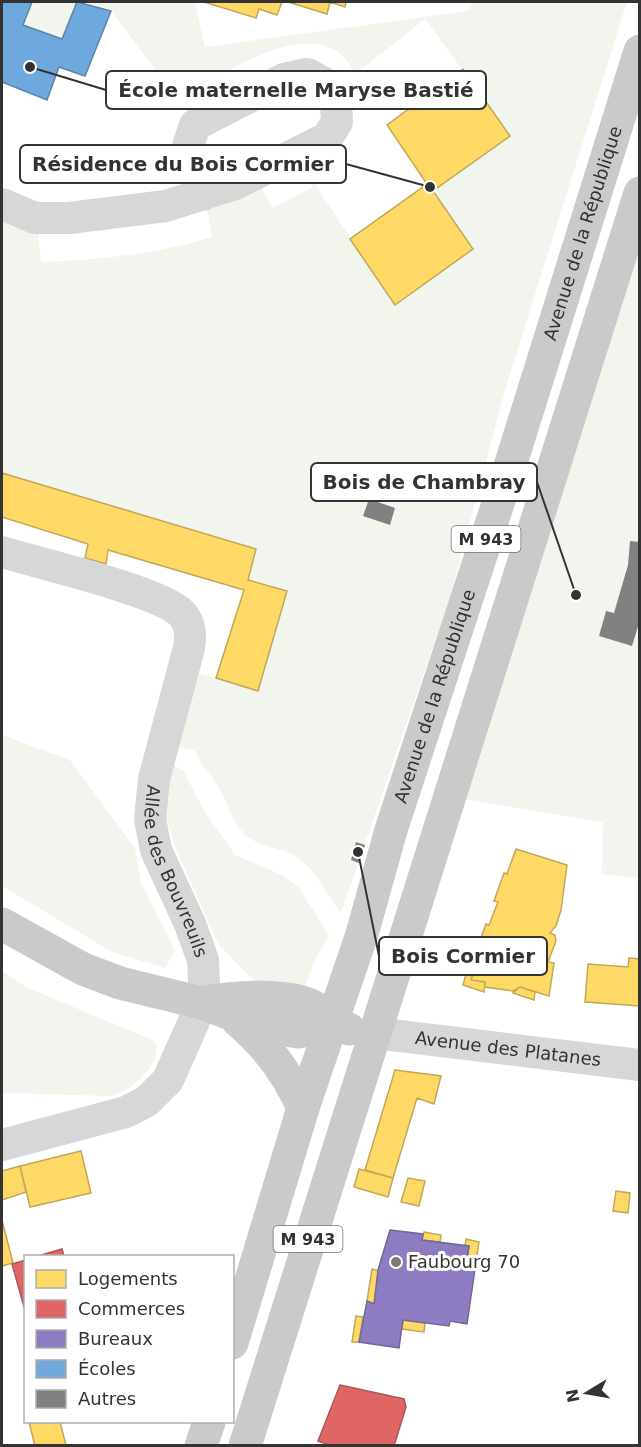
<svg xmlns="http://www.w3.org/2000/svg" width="641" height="1447" font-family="'DejaVu Sans',sans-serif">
<rect width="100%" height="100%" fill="#fff"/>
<path fill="#f1f5ed" d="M32,2H77L62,39L23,25Z
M84,2H195L205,47L468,11L471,2H627L505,390L449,601L341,913C329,897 317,874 302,861C288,848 266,849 251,839C231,825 232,811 222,793C213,778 201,766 194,750L174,746L198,673L258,691L286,591L248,580L256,549L2,473V217L38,229L41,262C99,260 156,254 212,237L206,204L260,185L273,208L313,187L302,163L320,159L335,171L316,186L395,304L433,191L510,135L425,19L358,72L371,90C358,101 347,98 336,85L354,71C350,65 345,57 339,53C300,25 238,67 201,84L208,105L200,109L192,85L166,84L111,11Z
M639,193V878L602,874L603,822L449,797Z
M2,735L70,760L135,848L141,883L175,950L165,968L112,952L2,886Z
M169,763L183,770L203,809L235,855L280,874L299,887L329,936L316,957L304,989L254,981L218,944L176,849L161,801Z
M2,971L26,987L152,1040L157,1046C157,1069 131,1091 111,1096L2,1093Z"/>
<path fill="#ffd966" stroke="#c2a757" stroke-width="1.5" d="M204,2H282L277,15L259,9L256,18Z
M288,2H346L345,7L330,2L327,14Z
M463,69L510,136L433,191L473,249L395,305L350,239L427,184L387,125Z
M2,473L256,549L248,580L287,591L258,691L216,678L244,590L108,550L106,564L85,558L88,544L2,517Z
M516,849L567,865L561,910L556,926L550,933L555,935L556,941L548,962L554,963L549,996L520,987L513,991L485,987V982L471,980L480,954L476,952L486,924L489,925L498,902L494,901L504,873L507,874Z
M629,958L640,959V1006L585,1002L588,964L628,967Z
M466,974L472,976L471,980L485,982L484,992L463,985Z
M520,987L535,992L534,1000L513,993Z
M395,1070L441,1076L434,1104L417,1098L393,1178L365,1170Z
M81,1151L91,1193L30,1207L20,1166Z
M20,1166L26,1192L2,1200V1171Z
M359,1169L393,1178L388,1197L354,1187Z
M408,1178L425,1181L419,1206L401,1202Z
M616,1191L630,1193L628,1213L613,1211Z
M2,1220L13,1263L2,1266Z
M424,1232L441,1235L440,1242L422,1240Z
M466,1239L479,1242L476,1262L467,1261L469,1246H465Z
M372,1269L379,1271L374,1304L367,1301Z
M356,1316L363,1317L359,1342H352Z
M403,1320L425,1323L424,1332L402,1329Z
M29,1422H60L66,1445L35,1446Z"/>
<path fill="#e06666" stroke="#ac5757" stroke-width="1.5" d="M62,1249L64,1256H38Z
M26,1260V1314L12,1264Z
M340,1385L404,1399L406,1407L394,1446H332L318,1441Z"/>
<path fill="#8e7cc3" stroke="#736698" stroke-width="1.5" d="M390,1230L423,1234L422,1240L469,1246L467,1261L476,1262L467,1324L450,1321L449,1326L403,1320L399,1348L359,1342L367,1301L374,1304L378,1270Z"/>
<path fill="#6fa8dc" stroke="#5d85a9" stroke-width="1.5" d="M2,2H32L23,25L62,39L77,2L111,11L85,76L59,67L47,100L2,82Z"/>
<path fill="#818181" d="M369,499L395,508L390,525L363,516Z
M630,541L640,542V620L632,646L599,636L606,611L614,613L628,565Z
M356,842L365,845L359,863L351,860Z"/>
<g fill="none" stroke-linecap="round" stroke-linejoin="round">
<g stroke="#d7d7d7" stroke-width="32">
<path d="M2,204L35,218H69L166,206L235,184L327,138L337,122L336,102L324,83L307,74L284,79L195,125L188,146L203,195"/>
<path id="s1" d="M2,552C38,563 159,591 181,613C191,623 191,635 189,648L154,779L150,819L156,850L190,924L203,960L204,981L202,1003L168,1080L147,1101L126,1112L2,1145"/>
<path id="s2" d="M375,1033L640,1065"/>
</g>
<g stroke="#cacaca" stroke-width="33">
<path d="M2,924L83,969L120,983L202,1003L265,1027L298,1032L331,1025L349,1029"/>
<path d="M205,1002C232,997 292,992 316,1008C323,1012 327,1019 331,1025"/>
<path d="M238,1021C267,1045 288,1074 303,1108"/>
<path id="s3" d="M232,1343L303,1108L362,934L391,830L506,479L640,51"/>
<path d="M201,1446L209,1422"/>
<path d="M245,1446L640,193"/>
</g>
</g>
<circle fill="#7a7a7a" stroke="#fff" stroke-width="2" cx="396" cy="1262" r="6"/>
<g text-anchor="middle" stroke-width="6" stroke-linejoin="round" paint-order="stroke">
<g fill="#fff" stroke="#707070" stroke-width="1.5">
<rect x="451.5" y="526" width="69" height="26" rx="4.5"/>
<rect x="273.5" y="1226" width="69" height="26" rx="4.5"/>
</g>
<g font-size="16" font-weight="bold" fill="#333">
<text x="486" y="545">M 943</text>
<text x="308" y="1245">M 943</text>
</g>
<g font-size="18" fill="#333" stroke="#fff">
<text dy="6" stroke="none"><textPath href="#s3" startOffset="1164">Avenue de la République</textPath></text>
<text dy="6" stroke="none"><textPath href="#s3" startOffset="678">Avenue de la République</textPath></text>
<text dy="6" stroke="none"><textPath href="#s1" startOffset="460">Allée des Bouvreuils</textPath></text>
<text dy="6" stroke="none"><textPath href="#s2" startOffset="134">Avenue des Platanes</textPath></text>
</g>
<g font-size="18" fill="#333" stroke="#fff" text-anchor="start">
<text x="408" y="1268">Faubourg 70</text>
</g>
</g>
<path fill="none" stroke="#333" stroke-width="2" d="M30 67L106 90M430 187L346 164M576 595L537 482M358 852L379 956"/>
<g fill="#333" stroke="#fff" stroke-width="2">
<circle cx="30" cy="67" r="6"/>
<circle cx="430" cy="187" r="6"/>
<circle cx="576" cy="595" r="6"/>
<circle cx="358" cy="852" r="6"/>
</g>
<g fill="#fff" stroke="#333" stroke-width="2">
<rect x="106" y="71" width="380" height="38" rx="6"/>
<rect x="20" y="145" width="326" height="38" rx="6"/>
<rect x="311" y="463" width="226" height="38" rx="6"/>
<rect x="379" y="937" width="168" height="38" rx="6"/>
</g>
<g font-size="20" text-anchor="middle" font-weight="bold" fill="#333">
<text x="296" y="97">École maternelle Maryse Bastié</text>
<text x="183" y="171">Résidence du Bois Cormier</text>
<text x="424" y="489">Bois de Chambray</text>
<text x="463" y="963">Bois Cormier</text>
</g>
<rect width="641" height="1447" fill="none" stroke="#333333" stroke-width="6"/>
<rect x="24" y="1255" width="210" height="168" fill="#ffffff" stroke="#adadad" stroke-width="1.5"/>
<rect x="36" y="1270" width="30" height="18" fill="#ffd966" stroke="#adadad" stroke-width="1.5"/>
<text x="78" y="1285" font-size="18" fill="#333333">Logements</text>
<rect x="36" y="1300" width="30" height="18" fill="#e06666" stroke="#adadad" stroke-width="1.5"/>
<text x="78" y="1315" font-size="18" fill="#333333">Commerces</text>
<rect x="36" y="1330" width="30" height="18" fill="#8e7cc3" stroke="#adadad" stroke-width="1.5"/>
<text x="78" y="1345" font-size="18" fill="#333333">Bureaux</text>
<rect x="36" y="1360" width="30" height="18" fill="#6fa8dc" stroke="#adadad" stroke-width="1.5"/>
<text x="78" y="1375" font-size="18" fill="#333333">Écoles</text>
<rect x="36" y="1390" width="30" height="18" fill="#818181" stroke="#adadad" stroke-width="1.5"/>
<text x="78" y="1405" font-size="18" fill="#333333">Autres</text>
<g transform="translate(587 1393) rotate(259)" stroke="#ffffff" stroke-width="4.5" paint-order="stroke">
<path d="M0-4.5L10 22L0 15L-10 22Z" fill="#333333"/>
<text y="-9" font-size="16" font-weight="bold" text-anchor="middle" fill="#333333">N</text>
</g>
</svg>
